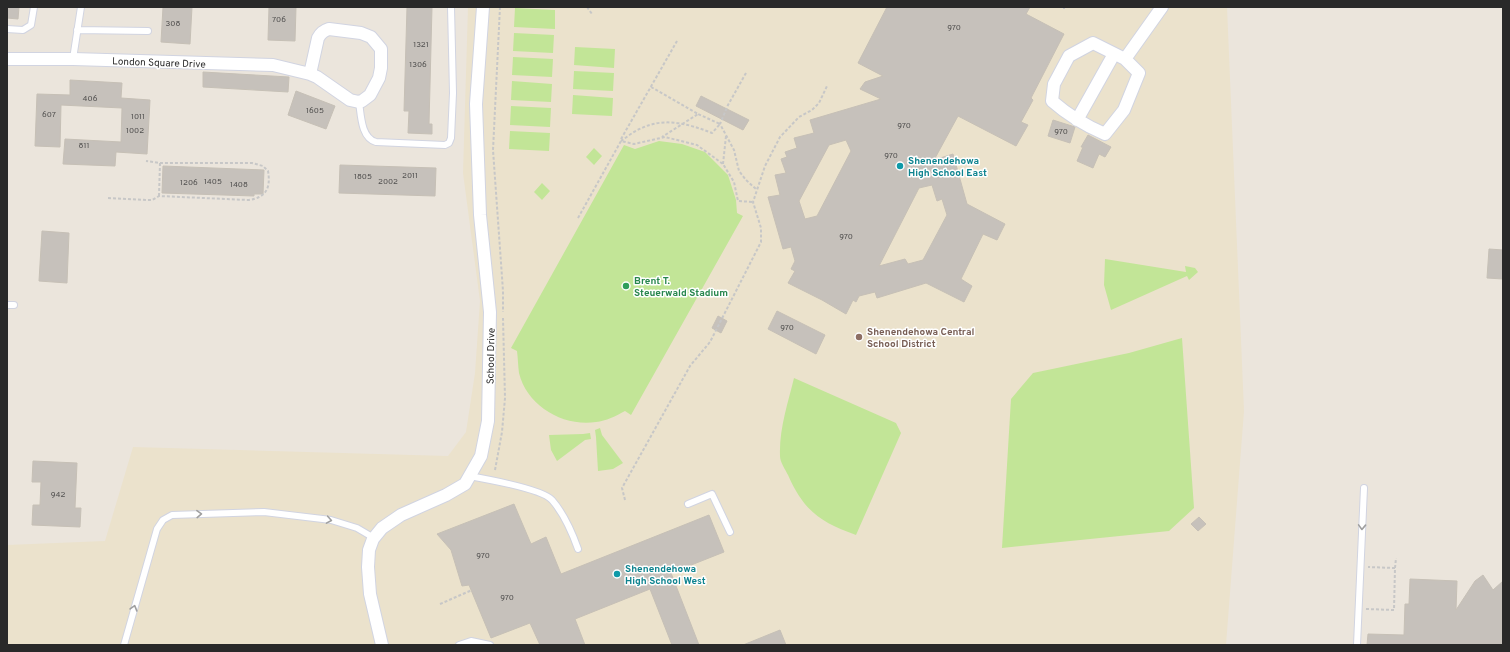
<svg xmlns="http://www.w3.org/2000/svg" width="1510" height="652" font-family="Overpass,sans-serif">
<rect width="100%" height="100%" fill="#ebe5dc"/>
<path fill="#ebe2cc" d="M468,7H1227L1244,411L1226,645H7V545L105,541L133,447L448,456L466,432L475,373L480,301L463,173Z"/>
<path fill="#c2e597" d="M515,8L555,10V29L514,27Z
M514,33L554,35L553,53L513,51Z
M575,47L615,49L614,68L574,65Z
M513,57L553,59L552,77L512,75Z
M574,71L614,73L613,91L573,89Z
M512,81L552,84L551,102L511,100Z
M573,95L613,98L612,116L572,114Z
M511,106L551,108L550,127L510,125Z
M510,131L550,133L549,151L509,149Z
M659,141L682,144L705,152L728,175L736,200L737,213L743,216L631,415L625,411C616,416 606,421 596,422C563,427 527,406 519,373C518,366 518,359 517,351L511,348L624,145L635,149Z
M594,148L602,156L594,165L586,157Z
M542,183L550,191L542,200L534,192Z
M1105,259L1186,272L1185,266L1195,268L1198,272L1189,280L1187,276L1111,310L1104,285Z
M1182,338L1194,508L1169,531L1002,548L1011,399L1033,373L1129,353Z
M794,378L896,423L901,433L856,535C820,522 804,511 788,475C785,469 780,462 780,456C779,429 788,403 794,378Z
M600,428L602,435L623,463L613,469L598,471L596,437L595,430Z
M590,433L591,439L585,440L557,461L551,450L549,435L583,434Z"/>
<path fill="#c6c1bb" stroke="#c6c0b6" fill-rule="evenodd" d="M7,7H19L18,19L7,18Z
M163,7H192L190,44L161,42Z
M269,7H296L295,41L268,40Z
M407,7H432L429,124H432V134L408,133L409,111H404Z
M887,7H1030L1026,14L1064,34L1031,98L1033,100L1021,122L1028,125L1016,146L958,116L934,160L953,154L967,204L1005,224L997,240L983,234L961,279L972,286L964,302L926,283L877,298L875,292L859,296L856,302L853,300L846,314L822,300L788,283L795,271L791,269L795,261L791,247L783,249L768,197L780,195L775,175L786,173L781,159L787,157L785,152L797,148L794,138L814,133L810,120L881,99L860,89L865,82L883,76L858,63ZM846,140L851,151L817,216L805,219L799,201L829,145ZM932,185L937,201L942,199L947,215L923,260L908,264L905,259L879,266L919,188Z
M203,72L289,77L288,92L203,87Z
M70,80L122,83L121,98L150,100L147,154L116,152L115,166L63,164L65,139L121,142L122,108L61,105L60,147L35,146L37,94L70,95Z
M296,91L335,106L326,129L288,115Z
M701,96L749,120L743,130L696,106Z
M1053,120L1075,127L1070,143L1048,136Z
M1088,135L1111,147L1105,157L1099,154L1093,168L1077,161L1083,147H1081Z
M340,165L436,168L435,196L339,193Z
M163,166L264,170L263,194H254V196L162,193Z
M42,231L69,233L67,283L39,281Z
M1489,249L1503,250V279L1487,278Z
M777,311L825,335L816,354L768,329Z
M718,316L727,321L721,333L712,328Z
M33,461L77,463L75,508H81L80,527L32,525L33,505H40L41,482H32Z
M514,504L531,544L546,537L561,574L709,515L724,552L671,573L699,645H672L650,589L575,619L585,645H540L530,623L491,638L469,585L462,586L451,550L437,534Z
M1199,517L1206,524L1198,531L1191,524Z
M1483,575L1493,590L1503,581V645H1367L1368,634L1404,635L1405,604H1409L1410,579L1457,581L1456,610L1475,581Z
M780,630L786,645H743Z"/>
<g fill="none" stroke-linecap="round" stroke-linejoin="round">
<defs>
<path id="service" d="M7,29L23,30L31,25L34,7
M77,30L148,31
M73,59L81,7
M359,102C361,115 361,138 376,142L445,145L449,143L451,138L453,93L451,7
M7,305H14
M469,476C486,479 542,489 552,500C565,515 572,532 578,549
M688,504L712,494L730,532
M124,645L157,529L163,520L172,515L264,512L331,520L357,528L374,538
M459,645L471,641L490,645
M1357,645L1364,488"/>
<path id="minor" d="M1093,43L1125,59L1139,73L1124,110L1105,134C1084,125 1069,116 1052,101L1054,84L1069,56Z
M7,59H73L273,65L310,74L317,77L350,100L359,102L362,101L370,95L379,78L381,68V49L371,37L361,33L329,29C323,31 321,33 318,38L310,74
M1125,59L1162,7
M1077,120L1114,54
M382,645L370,594L368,567L369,550L373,539L382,528L401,515L446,495L465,484L481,456L488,421L490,312L480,215L476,104L483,7"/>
</defs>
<use href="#service" stroke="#d1d4e1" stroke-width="8"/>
<use href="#minor" stroke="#d1d4e1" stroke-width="14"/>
<path stroke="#c7c7c7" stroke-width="2" stroke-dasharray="3 2" stroke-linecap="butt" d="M500,7L493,150L503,291V312
M587,7L592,14
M1064,7V9
M746,73L728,105L720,124L734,150L739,171L746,180L757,190
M651,87L698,114L662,137
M621,139L677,41
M621,141C627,137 634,131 642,128C665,117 689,124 712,133L720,124L698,114
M723,164L726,136
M159,196L160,163
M108,198L146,200H152L159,196L248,200C266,198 271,188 268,171L263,166L252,163H160L146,161
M578,218L621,141L634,144L665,137L697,145L723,164L734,182L738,201L753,202
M495,470L502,432L505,398L503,318
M625,500L622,488L690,366L710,342L761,242V228L753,202L765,166L780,137L799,117L812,110L819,103L827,86
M1395,568L1396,558
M440,604L472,590
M1366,609L1394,610L1395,568L1368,567"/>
<use href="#service" stroke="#fff" stroke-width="6"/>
<use href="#minor" stroke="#fff" stroke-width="12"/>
</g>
<defs><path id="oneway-chevron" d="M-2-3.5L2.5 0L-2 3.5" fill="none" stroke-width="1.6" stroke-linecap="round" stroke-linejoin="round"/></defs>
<g stroke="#9f9f9f">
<use href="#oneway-chevron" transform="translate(199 514) rotate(-2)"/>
<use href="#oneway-chevron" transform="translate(329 520) rotate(10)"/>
<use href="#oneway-chevron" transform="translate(1362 527) rotate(92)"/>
<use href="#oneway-chevron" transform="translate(134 608) rotate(-74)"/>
</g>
<g fill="#0f9aa8" stroke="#fff" stroke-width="1.5">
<circle cx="900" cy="166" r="4"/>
<circle cx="617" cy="574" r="4"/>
</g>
<circle fill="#2e9e5b" stroke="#fff" stroke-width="1.5" cx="626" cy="286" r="4"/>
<circle fill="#8d6e63" stroke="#fff" stroke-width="1.5" cx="859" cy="337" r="4"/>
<g text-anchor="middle" stroke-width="3" stroke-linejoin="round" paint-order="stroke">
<g font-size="8" fill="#504f4e">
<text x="279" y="22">706</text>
<text x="173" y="26">308</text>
<text x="954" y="30">970</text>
<text x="421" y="47">1321</text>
<text x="418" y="67">1306</text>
<text x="90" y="101">406</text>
<text x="315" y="113">1605</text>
<text x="49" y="117">607</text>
<text x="138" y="119">1011</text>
<text x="904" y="128">970</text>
<text x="135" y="133">1002</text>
<text x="1061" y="134">970</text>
<text x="84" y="148">811</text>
<text x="891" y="158">970</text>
<text x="410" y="178">2011</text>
<text x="363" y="179">1805</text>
<text x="213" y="184">1405</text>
<text x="388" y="184">2002</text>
<text x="189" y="185">1206</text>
<text x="239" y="187">1408</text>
<text x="846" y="239">970</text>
<text x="787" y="330">970</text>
<text x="58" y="497">942</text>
<text x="483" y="558">970</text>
<text x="507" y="600">970</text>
</g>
<g font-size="10" fill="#292929" stroke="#fff">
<text transform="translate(159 62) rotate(2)" y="4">London Square Drive</text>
<text transform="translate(490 356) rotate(-89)" y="4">School Drive</text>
</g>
<g font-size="10" font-weight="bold" fill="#0d838f" stroke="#fff" text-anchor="start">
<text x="908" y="164">Shenendehowa<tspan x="908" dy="12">High School East</tspan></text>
<text x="625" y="572">Shenendehowa<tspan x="625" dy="12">High School West</tspan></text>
</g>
<g font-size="10" font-weight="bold" fill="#27864d" stroke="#fff" text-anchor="start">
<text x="634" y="284">Brent T.<tspan x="634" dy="12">Steuerwald Stadium</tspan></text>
</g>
<g font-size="10" font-weight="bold" fill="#785e54" stroke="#fff" text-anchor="start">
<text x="867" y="335">Shenendehowa Central<tspan x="867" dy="12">School District</tspan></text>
</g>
</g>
<rect width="1510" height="652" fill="none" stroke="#292929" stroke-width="16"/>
</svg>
